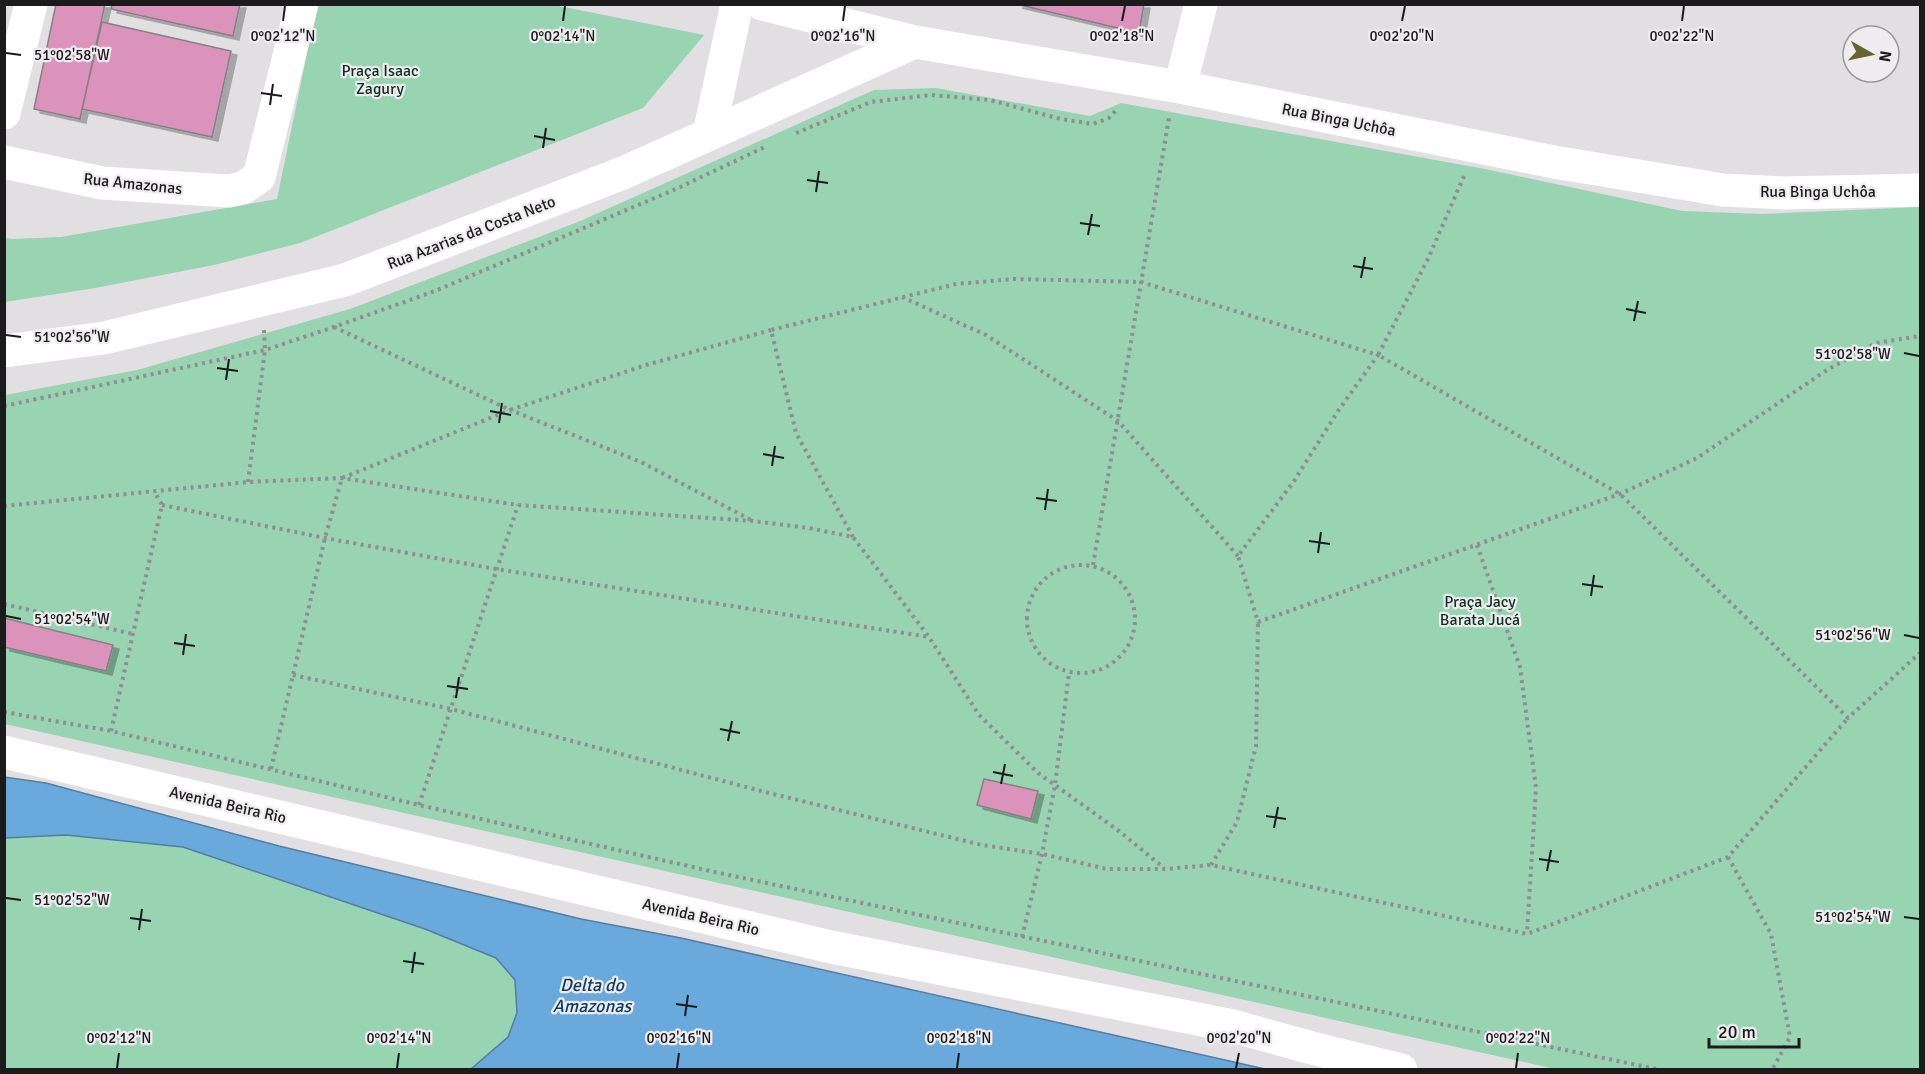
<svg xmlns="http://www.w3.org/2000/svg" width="1925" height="1074" font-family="Signika,sans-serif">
<defs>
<filter id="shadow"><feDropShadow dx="6" dy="4" stdDeviation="0" flood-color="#0004"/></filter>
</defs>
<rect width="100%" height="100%" fill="#e1dfe2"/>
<path fill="#98d3b2" d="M317,5H554L704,35L643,108L300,243L214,265L95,288L5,302V238L13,239L61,237L277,199Z
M936,88L1090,116L1121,103L1485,169L1682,211L1762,214L1920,207V1069H1555L5,724V395L137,370L350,309L578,222L874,90Z
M66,835L183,847L425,929L496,958L516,980L517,1013L508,1037L471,1069H5L4,838Z"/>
<path fill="#69a9dc" stroke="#527ea2" stroke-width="1.5" d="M4,777L46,783L279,846L581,919L681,938L1265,1069H471L508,1037L517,1013L515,980L496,958L425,929L183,847L66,835L5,838Z"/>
<path fill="#dc93bb" stroke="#848182" stroke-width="1.5" filter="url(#shadow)" d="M56,4H105L80,119L34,109Z
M112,4H240L233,36L111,9Z
M1016,4H1144L1139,33Z
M102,22L231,51L212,137L82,109Z
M4,618L113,645L106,671L4,647Z
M984,779L1038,791L1031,819L977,805Z"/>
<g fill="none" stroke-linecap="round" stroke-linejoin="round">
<path stroke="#8f8e90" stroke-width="4" stroke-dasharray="3 4.5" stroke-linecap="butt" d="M796,133L871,102L931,95L990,100L1061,119L1093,124L1109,118L1118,108
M1464,176L1428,259L1378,355L1620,494L1848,718L1920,653
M902,297L986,335L1118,421L1238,556
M334,327L510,410L646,365L771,330
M4,406L265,350L334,327L435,291L676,189L767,146
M248,482L265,350L264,330
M162,505L325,538L496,569L929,637
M4,506L248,482L342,478L518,505L753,521L809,528L853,537L929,637L979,715L1038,773L1119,831L1164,868
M853,537L796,433L771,330L956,284L1014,279L1141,282L1378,355L1338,411L1294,481L1238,556L1258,622L1620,494L1697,458L1827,370L1876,343L1920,336
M1477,545L1520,667L1536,788L1527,934
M1027 619a54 54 0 1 1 108 0a54 54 0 1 1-108 0Z
M1093,565L1169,118
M4,604L133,634
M293,675L451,709L761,791L982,845L1042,854L1107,869H1166L1211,865L1527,934L1728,857L1848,718
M4,712L111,731L419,805L719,873L1661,1070
M111,731L162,505L154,491
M271,769L325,538L342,478L510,410L641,462L751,520
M419,805L518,505
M1728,857L1771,934L1790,1037L1772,1070
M1211,865L1237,822L1256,746L1258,622
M1022,937L1042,854L1055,785L1069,673"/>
<path stroke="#fff" stroke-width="33" d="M762,4L915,42L1180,87L1554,162L1723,190L1784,193L1920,190
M1180,87L1201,4
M4,113L31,4
M709,134L737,4
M4,162L102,183L228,191L243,188L259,177L302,4
M4,351L104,338L345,280L623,173L915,42
M4,752L831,947L1233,1026L1312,1048L1401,1070"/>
</g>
<path fill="none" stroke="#1c1b1c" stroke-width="2" d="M283,21L285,6M563,21L565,6M843,21L845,6M1122,21L1125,6M1402,21L1405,6M1682,21L1684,6M6,53L21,55M261,93L282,96M270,105L273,84M534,136L555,140M543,148L546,128M807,180L828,183M816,192L819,171M1080,223L1100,226M1088,235L1092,214M1353,266L1373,269M1361,278L1365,257M1626,309L1646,313M1634,321L1638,301M6,335L21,337M1904,353L1919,356M217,368L238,371M226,380L229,359M490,411L511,415M499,423L502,403M763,454L784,458M772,466L775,446M1036,498L1057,501M1045,510L1048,489M1309,541L1330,544M1318,553L1321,532M1582,584L1603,587M1591,596L1594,575M6,616L21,619M1904,635L1919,638M174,643L195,646M183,655L186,634M447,686L468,689M456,698L459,677M720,729L740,733M728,741L732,721M993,772L1013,776M1001,784L1005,764M1266,816L1286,819M1274,828L1278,807M1539,859L1559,862M1547,871L1551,850M6,898L21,900M1904,917L1919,919M130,918L151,921M139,930L142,909M403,961L424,964M412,973L415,952M676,1004L697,1007M685,1016L688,995M117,1068L119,1053M397,1068L399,1053M677,1068L679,1053M957,1068L959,1053M1236,1068L1239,1053M1516,1068L1518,1053"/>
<g text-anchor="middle" stroke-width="4.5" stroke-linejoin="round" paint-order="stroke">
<g font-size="16" fill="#0e3221" stroke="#eeecef">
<text x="380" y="76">Praça Isaac<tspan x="380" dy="18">Zagury</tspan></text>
<text x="1480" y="607">Praça Jacy<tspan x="1480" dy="18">Barata Jucá</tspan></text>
</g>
<g font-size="16" fill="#1c1b1c" stroke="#eeecef">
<text transform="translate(1339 119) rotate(11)" y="6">Rua Binga Uchôa</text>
<text transform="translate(133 183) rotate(6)" y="6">Rua Amazonas</text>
<text x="1818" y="197">Rua Binga Uchôa</text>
<text transform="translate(471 232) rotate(-21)" y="6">Rua Azarias da Costa Neto</text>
<text transform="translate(228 804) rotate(13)" y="6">Avenida Beira Rio</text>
<text transform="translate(701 916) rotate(13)" y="6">Avenida Beira Rio</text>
</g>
<g font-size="18" font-style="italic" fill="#0b3d5f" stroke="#eeecef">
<text x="592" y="991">Delta do<tspan x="592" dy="21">Amazonas</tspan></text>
</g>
</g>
<g font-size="15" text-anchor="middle" fill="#1c1b1c" stroke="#eeecef" stroke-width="4.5" stroke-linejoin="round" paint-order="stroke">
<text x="563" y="41">0°02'14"N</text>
<text x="1122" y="41">0°02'18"N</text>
<text x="1402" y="41">0°02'20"N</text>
<text x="1682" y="41">0°02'22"N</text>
<text x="283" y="41">0°02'12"N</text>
<text x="843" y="41">0°02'16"N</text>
<text x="72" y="60">51°02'58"W</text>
<text x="72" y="342">51°02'56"W</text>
<text x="1853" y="359">51°02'58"W</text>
<text x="72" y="624">51°02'54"W</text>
<text x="1853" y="640">51°02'56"W</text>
<text x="72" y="905">51°02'52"W</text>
<text x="1853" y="922">51°02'54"W</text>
<text x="119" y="1043">0°02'12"N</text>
<text x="399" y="1043">0°02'14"N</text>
<text x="679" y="1043">0°02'16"N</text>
<text x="959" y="1043">0°02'18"N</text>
<text x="1239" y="1043">0°02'20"N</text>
<text x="1518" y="1043">0°02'22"N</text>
</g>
<rect width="1925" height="1074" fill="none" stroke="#1c1b1c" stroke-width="12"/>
<g transform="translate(1871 54) rotate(99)"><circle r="28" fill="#eeecef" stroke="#9a989b" stroke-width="1.5"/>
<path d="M0-4.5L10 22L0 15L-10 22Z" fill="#676431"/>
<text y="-9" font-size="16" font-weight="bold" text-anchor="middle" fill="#1c1b1c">N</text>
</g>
<path d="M1709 1038v9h90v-9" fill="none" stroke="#1c1b1c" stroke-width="3"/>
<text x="1718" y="1038" font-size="18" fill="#1c1b1c" stroke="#eeecef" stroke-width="4.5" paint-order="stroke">20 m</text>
</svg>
